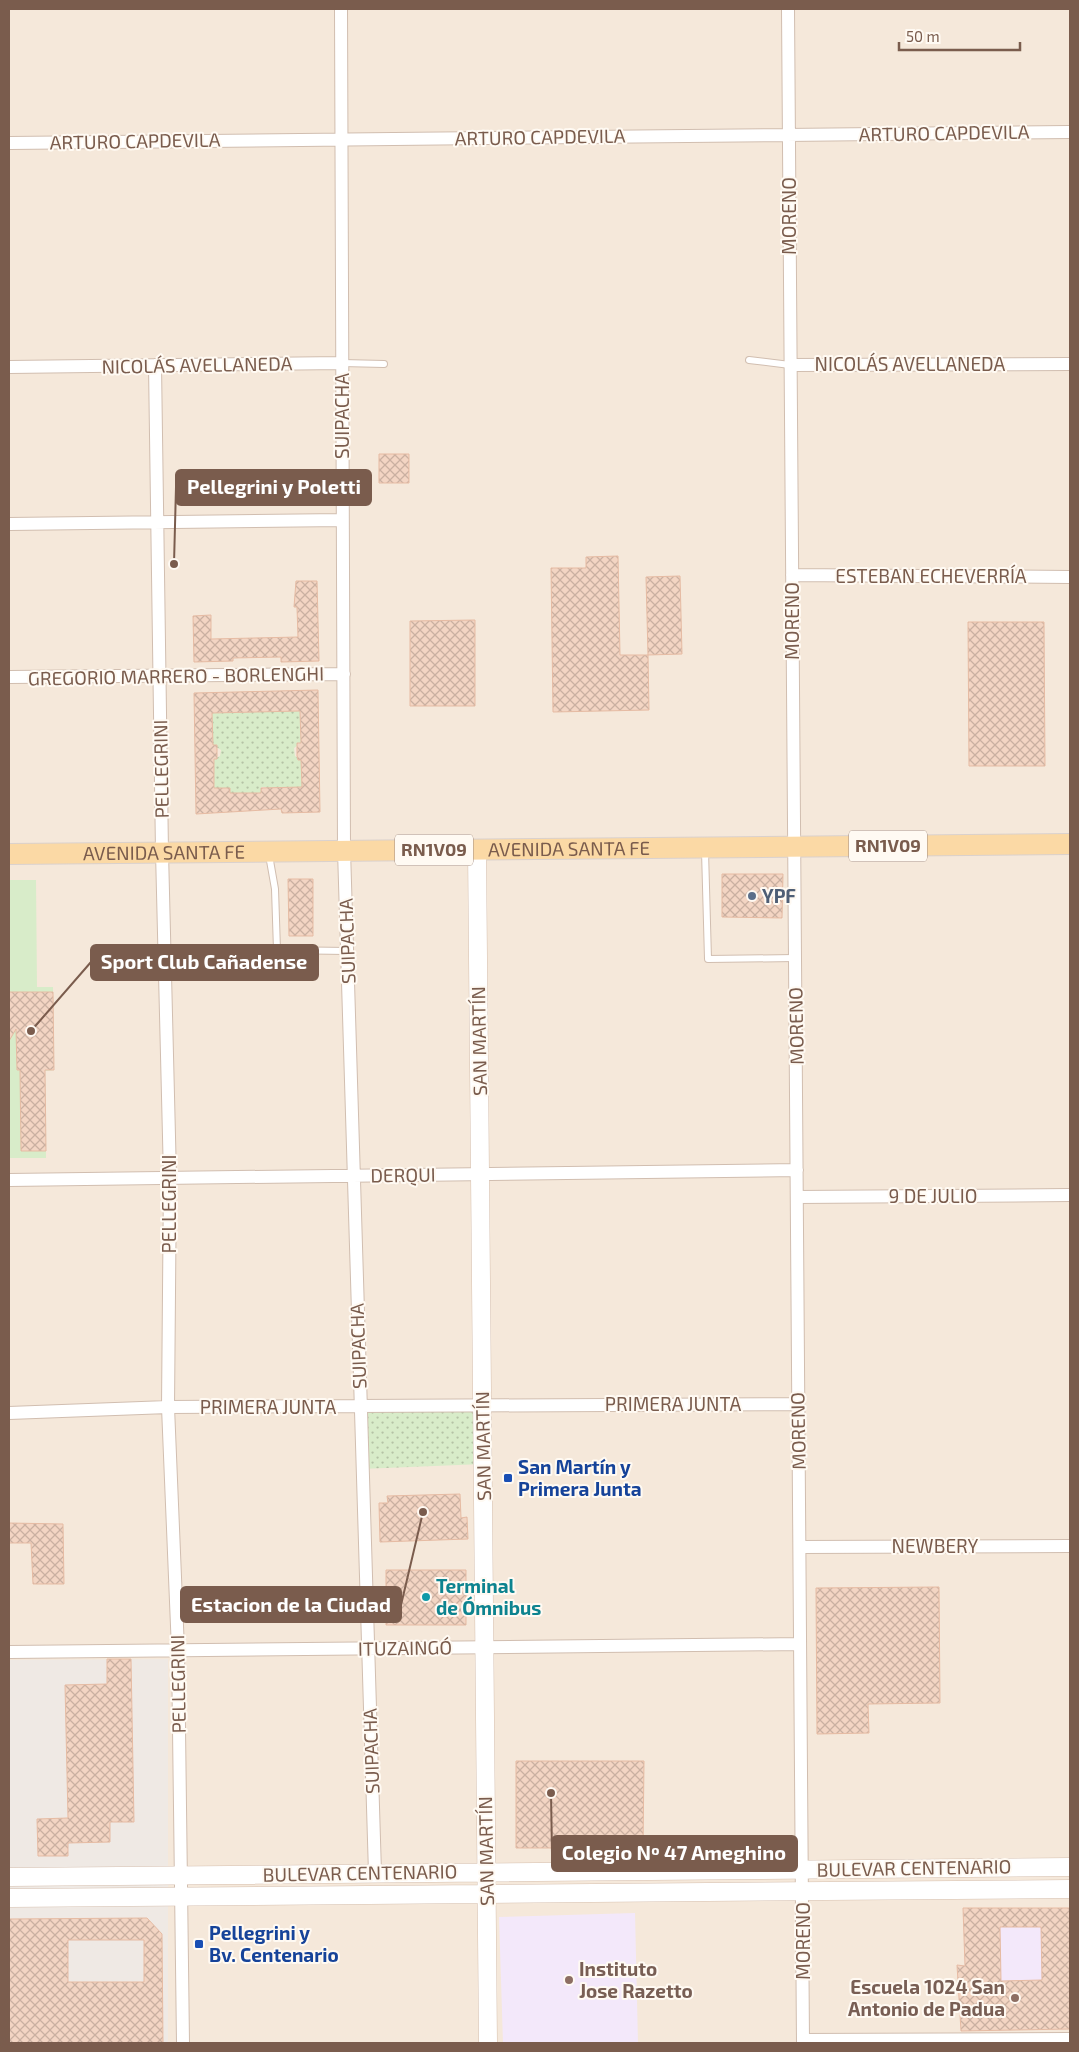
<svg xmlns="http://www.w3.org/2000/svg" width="1079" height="2052" font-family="'Exo 2',sans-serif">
<defs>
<pattern id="green-dots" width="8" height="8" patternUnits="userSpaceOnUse" patternTransform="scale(1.25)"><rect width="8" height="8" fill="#d8ecc9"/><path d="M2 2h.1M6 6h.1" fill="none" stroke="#b4c2a5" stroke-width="1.8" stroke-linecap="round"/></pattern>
<pattern id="building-cross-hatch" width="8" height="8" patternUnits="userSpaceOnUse" patternTransform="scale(1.25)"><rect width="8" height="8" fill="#f3d5c3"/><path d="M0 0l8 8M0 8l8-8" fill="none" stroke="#cab0a1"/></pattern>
</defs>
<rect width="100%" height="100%" fill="#fdf6ec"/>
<path fill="#f5e8da" d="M9,9H1070V2043H9Z"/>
<path fill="#efe9e4" d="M168,1659V2043H9V1660Z"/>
<path fill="#f3e8fa" d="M963,1908H1070V2029L961,2031L957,1965L965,1966Z
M635,1913L638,2043H503L499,1917Z"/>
<path fill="url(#green-dots)" d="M300,711L301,743L294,748L295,756L301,760L302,791H291V787L267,792L266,787H261V793H230V788H223L214,793V759L220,756L221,750L213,745L212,713Z
M482,1405L483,1464L361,1469L359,1406Z"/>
<path fill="#d8ecc9" d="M9,880H36L37,987H53L54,1070L45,1071L46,1158H9Z"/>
<path fill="url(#building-cross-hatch)" stroke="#e6bba3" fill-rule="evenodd" d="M379,454H409V483H379Z
M618,556L620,655H648L649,710L553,712L551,568H586V557Z
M680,576L682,654L648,655L646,577Z
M296,581H317L319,661L281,662V657L233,658V661L194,662L193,616L211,615V639L298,637L297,607H294Z
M475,620V706H410V621Z
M968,622H1044L1045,766H969Z
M318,690L320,812L282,813L281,809L196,814L194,693ZM300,711L301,743H297V756L298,760H301L302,787L261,788V793H230V788H214V759H217V745H213L212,713Z
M722,874H783L782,918L722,917Z
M288,879H313V936H289Z
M9,992H53L54,1070H45L46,1151H21L20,1070H17L16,1029L9,1041Z
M460,1494L461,1518L467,1517L468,1539L380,1542L379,1503H388L387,1496Z
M9,1523L63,1524L64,1584H33L31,1543H9Z
M386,1570H466V1625H386Z
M939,1587L940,1703L868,1704L869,1733L817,1734L816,1588Z
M107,1659H131L134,1822H110V1842L68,1843V1856H38L37,1819L68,1818L65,1685L107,1684Z
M516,1761H644L643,1848H516Z
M963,1908H1070V2029L961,2031L957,1965L965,1966ZM1000,1927H1041L1042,1980L1001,1981Z
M147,1918L162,1934L163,2043H9V1919ZM68,1940H144V1982H68Z"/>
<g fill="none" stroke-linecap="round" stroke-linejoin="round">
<defs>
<path id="lane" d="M749,360L790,365
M342,363L384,364
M705,851L708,959L795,958
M269,855L275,889L277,950L347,951"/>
<path id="street" d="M341,9L344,850L375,1873
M788,9L803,2043
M9,143L1070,132
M155,365L162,852L170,1177L168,1407L178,1650L183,2043
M790,365L1070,364
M9,367L342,363
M9,524L342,520
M792,575L1070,577
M9,677L344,674
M9,1180L797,1170
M797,1197L1070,1195
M9,1413L168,1407L797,1404
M800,1547L1070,1546
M9,1652L800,1644
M803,2040L1070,2039"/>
<path id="secondary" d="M477,849L488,2043
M9,1877L1070,1867
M9,1898L1070,1889"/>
<g id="primary">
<path id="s1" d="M9,854L1070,844"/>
</g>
</defs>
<use href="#lane" stroke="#d1beb0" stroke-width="8"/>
<use href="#street" stroke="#d1beb0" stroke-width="14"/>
<use href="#secondary" stroke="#d6c0b0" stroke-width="19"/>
<use href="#primary" stroke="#dad1cd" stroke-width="22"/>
<use href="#lane" stroke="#fff" stroke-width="6"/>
<use href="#street" stroke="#fff" stroke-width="12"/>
<use href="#secondary" stroke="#fff" stroke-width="18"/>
<use href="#primary" stroke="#fbd9a5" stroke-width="20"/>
</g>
<circle fill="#5c6f8a" stroke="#fffaf3" stroke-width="2" cx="752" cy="896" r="5"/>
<g fill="#1a4fb4" stroke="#fffaf3" stroke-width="2">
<rect x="503" y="1473" width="10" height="10" rx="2.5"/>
<rect x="194" y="1939" width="10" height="10" rx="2.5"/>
</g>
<circle fill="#0f9aa8" stroke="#fffaf3" stroke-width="2" cx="426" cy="1597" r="5"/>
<g fill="#8d6e63" stroke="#fffaf3" stroke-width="2">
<circle cx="569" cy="1980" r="5"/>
<circle cx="1015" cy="1998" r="5"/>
</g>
<g text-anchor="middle" stroke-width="4" stroke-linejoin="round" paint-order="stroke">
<g fill="#fffaf3" stroke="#a28b7f" stroke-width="1">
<rect x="849" y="830.5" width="78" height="31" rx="4"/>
<rect x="395" y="834.5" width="78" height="31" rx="4"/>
</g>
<g font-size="18" font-weight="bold" fill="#7a5c4d">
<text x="888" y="852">RN1V09</text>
<text x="434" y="856">RN1V09</text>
</g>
<g font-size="19" fill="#7a5c4d" stroke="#fffaf3">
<text transform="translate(944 133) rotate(-1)" y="7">ARTURO CAPDEVILA</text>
<text transform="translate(540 137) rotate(-1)" y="7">ARTURO CAPDEVILA</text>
<text transform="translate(135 141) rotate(-1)" y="7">ARTURO CAPDEVILA</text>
<text transform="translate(789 216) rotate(-90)" y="7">MORENO</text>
<text x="910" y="371">NICOLÁS AVELLANEDA</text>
<text transform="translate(197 365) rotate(-1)" y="7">NICOLÁS AVELLANEDA</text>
<text transform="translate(342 416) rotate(-90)" y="7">SUIPACHA</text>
<text x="931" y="583">ESTEBAN ECHEVERRÍA</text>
<text transform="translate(792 621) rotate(-90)" y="7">MORENO</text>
<text transform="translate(176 676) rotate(-1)" y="7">GREGORIO MARRERO - BORLENGHI</text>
<text transform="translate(161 769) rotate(-91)" y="7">PELLEGRINI</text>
<text dy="7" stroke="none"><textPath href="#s1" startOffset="560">AVENIDA SANTA FE</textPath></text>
<text dy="7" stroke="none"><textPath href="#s1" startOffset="155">AVENIDA SANTA FE</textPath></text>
<text transform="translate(347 941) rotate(-92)" y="7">SUIPACHA</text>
<text transform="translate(796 1026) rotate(-91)" y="7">MORENO</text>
<text transform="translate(479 1041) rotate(-91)" y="7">SAN MARTÍN</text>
<text transform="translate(403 1175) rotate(-1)" y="7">DERQUI</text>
<text x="933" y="1203">9 DE JULIO</text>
<text transform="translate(169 1204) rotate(-90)" y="7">PELLEGRINI</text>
<text transform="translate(358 1346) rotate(-92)" y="7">SUIPACHA</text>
<text x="673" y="1411">PRIMERA JUNTA</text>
<text x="268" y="1414">PRIMERA JUNTA</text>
<text transform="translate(798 1431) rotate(-91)" y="7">MORENO</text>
<text transform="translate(483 1446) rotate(-91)" y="7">SAN MARTÍN</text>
<text x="935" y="1553">NEWBERY</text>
<text transform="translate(405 1648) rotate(-1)" y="7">ITUZAINGÓ</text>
<text transform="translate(178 1684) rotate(-91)" y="7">PELLEGRINI</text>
<text transform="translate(371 1751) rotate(-92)" y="7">SUIPACHA</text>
<text transform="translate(486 1851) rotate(-91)" y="7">SAN MARTÍN</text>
<text transform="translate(914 1868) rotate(-1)" y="7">BULEVAR CENTENARIO</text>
<text transform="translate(360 1873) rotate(-1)" y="7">BULEVAR CENTENARIO</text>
<text transform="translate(803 1941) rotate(-90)" y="7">MORENO</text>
</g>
<g font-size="19" font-weight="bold" fill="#4e5e75" stroke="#fffaf3" text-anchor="start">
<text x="762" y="903">YPF</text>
</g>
<g font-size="19" font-weight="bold" fill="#164399" stroke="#fffaf3" text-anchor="start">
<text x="518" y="1474">San Martín y<tspan x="518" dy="22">Primera Junta</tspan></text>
<text x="209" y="1940">Pellegrini y<tspan x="209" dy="22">Bv. Centenario</tspan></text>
</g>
<g font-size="19" font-weight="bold" fill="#0d838f" stroke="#fffaf3" text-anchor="start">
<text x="436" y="1593">Terminal<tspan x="436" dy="22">de Ómnibus</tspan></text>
</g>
<g font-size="19" font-weight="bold" fill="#785e54" stroke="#fffaf3" text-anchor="start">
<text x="579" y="1976">Instituto<tspan x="579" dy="22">Jose Razetto</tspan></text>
<text x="1005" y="1994" text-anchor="end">Escuela 1024 San<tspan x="1005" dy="22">Antonio de Padua</tspan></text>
</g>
</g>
<path fill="none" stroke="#7a5c4d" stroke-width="2" d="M174 564L176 487M31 1031L91 962M423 1512L401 1605M551 1793L552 1853"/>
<g fill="#7a5c4d" stroke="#fffaf3" stroke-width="2">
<circle cx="174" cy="564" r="5"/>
<circle cx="31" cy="1031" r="5"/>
<circle cx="423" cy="1512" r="5"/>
<circle cx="551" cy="1793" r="5"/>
</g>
<g fill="#7a5c4d" stroke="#7a5c4d" stroke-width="2">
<rect x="176" y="470" width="195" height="35" rx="5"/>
<rect x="91" y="945" width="227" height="35" rx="5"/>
<rect x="181" y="1587" width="220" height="35" rx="5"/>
<rect x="552" y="1836" width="245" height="35" rx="5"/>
</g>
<g font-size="20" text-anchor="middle" font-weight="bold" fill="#fff">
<text x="274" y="494">Pellegrini y Poletti</text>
<text x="204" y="969">Sport Club Cañadense</text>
<text x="291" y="1612">Estacion de la Ciudad</text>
<text x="674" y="1860">Colegio Nº 47 Ameghino</text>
</g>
<rect width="1079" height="2052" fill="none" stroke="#7a5c4d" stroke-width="20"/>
<path d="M899 42v8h121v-8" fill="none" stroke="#7a5c4d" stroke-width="2.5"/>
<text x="906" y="42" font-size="15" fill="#7a5c4d" stroke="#fffaf3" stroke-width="4" paint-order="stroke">50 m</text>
</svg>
